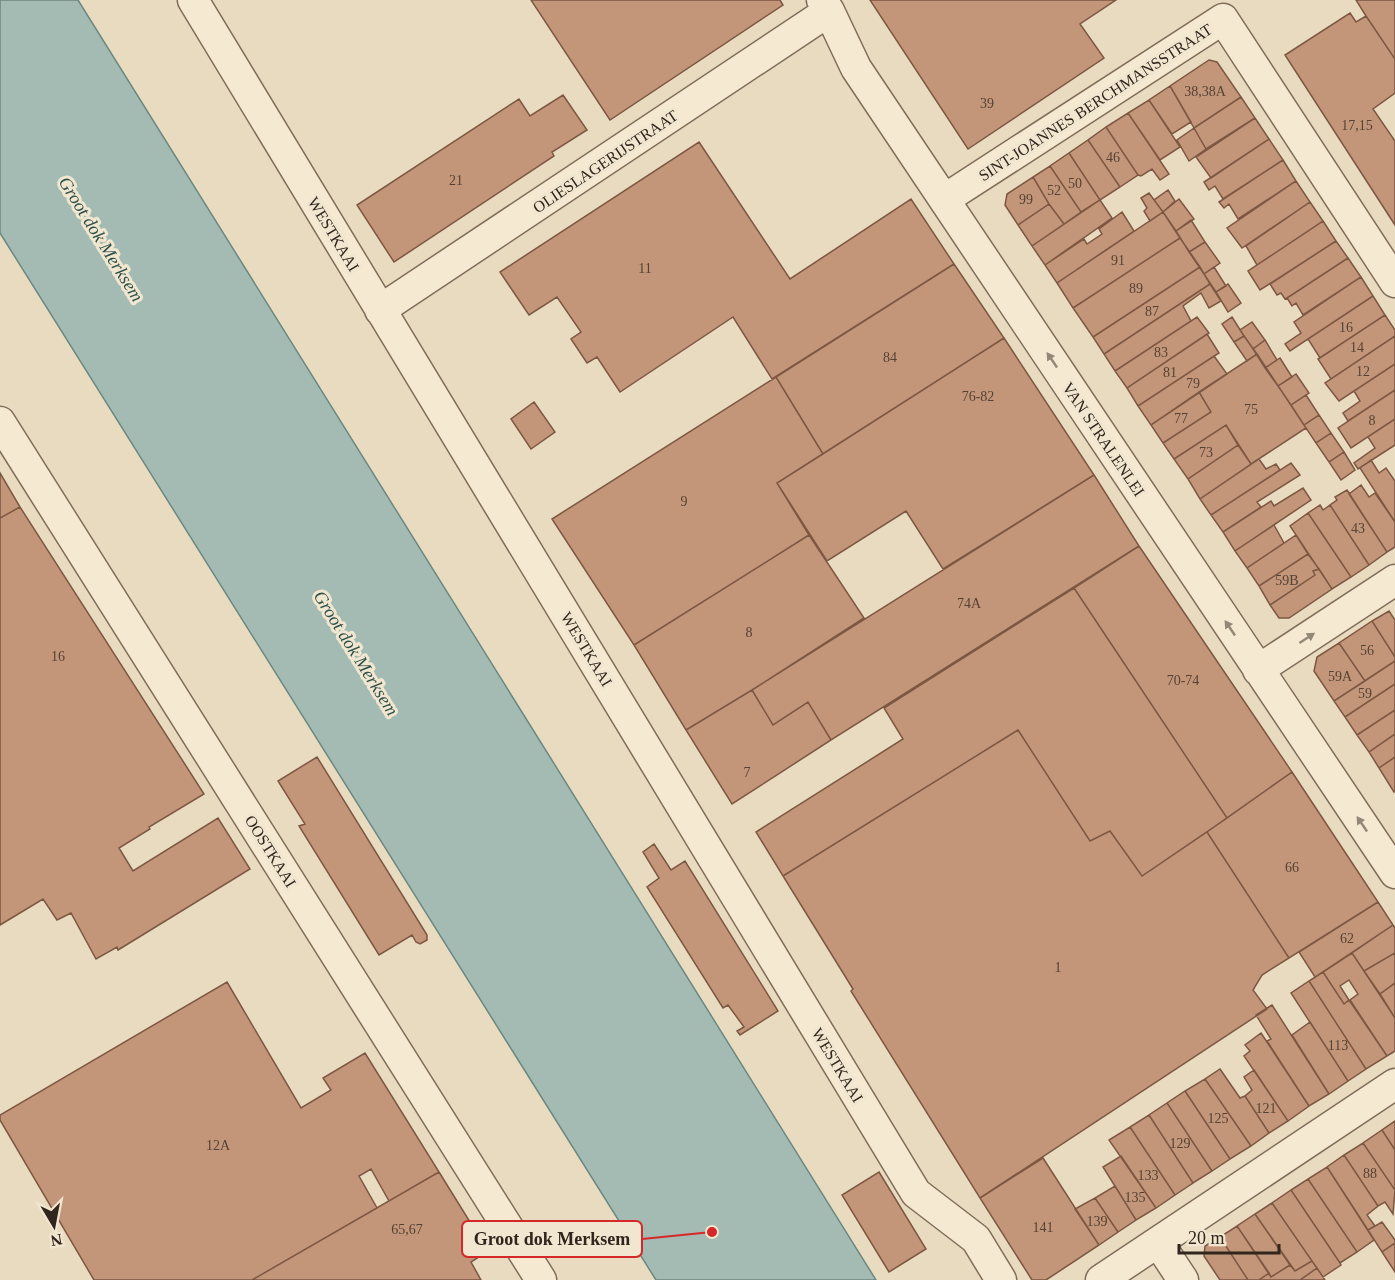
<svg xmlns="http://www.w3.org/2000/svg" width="1395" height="1280" font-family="'Times New Roman',serif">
<rect width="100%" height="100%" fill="#e9dbc0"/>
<path fill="#a3bbb3" stroke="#6b8880" stroke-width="1.5" d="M0,0H78L876,1280H656L0,233Z"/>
<path fill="#c39679" stroke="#7d5742" stroke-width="1.5" d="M531,0H780L783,5L610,120Z
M870,0H1116L1080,24L1104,58L968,149Z
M1356,0H1395V59L1366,16Z
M1350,13L1356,22L1366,16L1395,59V93L1373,109L1395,141V225L1285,55Z
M1209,60L1217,62L1241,97L1194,128L1170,86Z
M1170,86L1191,122L1172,134L1149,100Z
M563,95L587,130L552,152L554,156L394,262L357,205L519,99L530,116Z
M1241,97L1255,118L1206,149L1194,128Z
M1149,100L1180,147L1160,160L1128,113Z
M1128,113L1169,174L1160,180L1152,169L1141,176L1138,175L1106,127Z
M1255,118L1269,139L1211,178L1196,157Z
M1106,127L1138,175L1120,187L1088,140Z
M1194,128L1206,149L1189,161L1177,140Z
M1269,139L1283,160L1223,199L1215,186L1209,190L1204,182Z
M1088,140L1120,187L1100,200L1069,153Z
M699,142L790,279L911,199L954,264L772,379L733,317L620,392L597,357L587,363L571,339L581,332L557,297L529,315L500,272Z
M1069,153L1100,200L1081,212L1050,166Z
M1283,160L1296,181L1238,219L1229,204L1224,208L1219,202Z
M1050,166L1081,212L1064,224L1049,204L1033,177Z
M1033,177L1049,204L1018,225L1005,205L1007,194Z
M1296,181L1310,202L1242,248L1227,228Z
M1168,190L1175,201L1163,212L1154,200Z
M1149,193L1163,212L1150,221L1144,211L1147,208L1141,198Z
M1179,199L1194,219L1176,231L1163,212Z
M1100,200L1112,218L1045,265L1032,246Z
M1310,202L1323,221L1257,265L1246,246Z
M1049,204L1064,224L1032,246L1018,225Z
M1122,212L1134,231L1057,283L1045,265L1084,239L1087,244L1102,234L1099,229Z
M1163,212L1180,238L1073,308L1057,283Z
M1191,220L1205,242L1189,252L1176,231Z
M1323,221L1336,241L1260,290L1248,271Z
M1180,238L1200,267L1093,337L1073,308Z
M1336,241L1348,258L1287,298L1285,299L1281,293L1277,295L1270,284Z
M1205,242L1220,263L1204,274L1189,252Z
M1348,258L1361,277L1303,315L1296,303L1292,306L1287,298Z
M954,264L1004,338L823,454L776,377Z
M1200,267L1210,284L1104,354L1093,337Z
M1214,267L1226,286L1216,292L1204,274Z
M1361,277L1373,296L1290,351L1285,344L1301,333L1294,322Z
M1210,284L1221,301L1209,308L1201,293L1183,306L1191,321L1115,371L1104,354Z
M1228,284L1241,303L1228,312L1216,292Z
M1373,296L1385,315L1320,358L1308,339Z
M1385,315L1395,330V336L1331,379L1318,359Z
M1197,317L1209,333L1127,388L1115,371Z
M1232,317L1244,336L1234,342L1222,324Z
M1252,322L1265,340L1253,349L1240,330Z
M1207,334L1219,353L1138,406L1127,388Z
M1244,336L1257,354L1247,361L1234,342Z
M1395,336V364L1339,401L1325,383Z
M1004,338L1094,475L943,569L906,511L827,561L777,483Z
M1265,340L1277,360L1265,368L1253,349Z
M1257,354L1306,428L1251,464L1226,425L1174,459L1163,443L1211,412L1199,392Z
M1214,356L1227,374L1151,425L1138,406Z
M1280,358L1292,377L1278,386L1265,368Z
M1395,364V390L1348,421L1343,413L1360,401L1354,391Z
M1296,374L1309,393L1291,405L1278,386Z
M776,377L823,454L777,483L809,535L634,645L552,519Z
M1395,390V419L1351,448L1338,428Z
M1199,392L1211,412L1163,443L1151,425Z
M1306,395L1319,415L1304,425L1291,405Z
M534,402L555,432L531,449L511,419Z
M1319,415L1331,433L1316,443L1304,425Z
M1395,419V445L1358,469L1354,463L1375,448L1368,437Z
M1226,425L1238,445L1188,479L1174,459Z
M1331,433L1344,452L1329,462L1316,443Z
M1238,445L1251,464L1200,499L1188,479Z
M1344,452L1355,470L1341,480L1329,462Z
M1259,459L1266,469L1276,464L1280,470L1211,515L1200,499Z
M1371,460L1379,473L1386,468L1395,481V522L1360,468Z
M1291,463L1300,475L1257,502L1261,507L1223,532L1211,515Z
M0,473L20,507L0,518Z
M1094,475L1139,546L831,740L808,702L773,725L752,690Z
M1361,485L1369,497L1375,493L1395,522V547L1387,552L1349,494Z
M1303,488L1311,500L1235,551L1223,532L1271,501L1274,506Z
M1347,490L1387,552L1369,565L1330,505L1337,500L1335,497Z
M1320,505L1323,510L1330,505L1369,565L1351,577L1308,513Z
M20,507L204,794L149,827L150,829L119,848L133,871L218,818L250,869L118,950L117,947L96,959L71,913L57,920L43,899L0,925V518Z
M1308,513L1351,577L1332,589L1290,526Z
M1274,525L1284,543L1247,568L1235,551Z
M809,535L864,618L752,690L686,730L634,645Z
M1296,535L1308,554L1259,586L1247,568Z
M1139,546L1292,772L1227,818L1074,588Z
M1308,554L1319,569L1313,571L1315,575L1270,605L1259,586Z
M1319,569L1332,589L1289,618H1279L1270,605L1315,575L1313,571Z
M1074,588L1227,818L1142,876L1110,831L1090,841L1018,730L783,876L756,832L903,739L884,708Z
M1389,611L1395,620V657L1372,621Z
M1372,621L1395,657V661L1365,681L1339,643Z
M1339,643L1365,681L1334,701L1314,671L1317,657Z
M1395,661V684L1345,717L1334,701Z
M1395,684V710L1357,735L1345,717Z
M752,690L773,725L808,702L831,740L732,804L686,730Z
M1395,710V734L1369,752L1357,735Z
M1018,730L1090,841L1110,831L1142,876L1207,832L1289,958L1262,975L1253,990L1267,1009L980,1198L851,991L853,989L783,876Z
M1395,734V757L1379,768L1369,752Z
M317,757L427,935V940L420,944L416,942L412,935L379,955L299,826L305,824L278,781Z
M1395,757V791L1394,792L1379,768Z
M1292,772L1378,902L1289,958L1207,832Z
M654,844L671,870L685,861L778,1011L740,1035L737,1031L744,1027L728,1005L723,1008L647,887L659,878L643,852Z
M1378,902L1393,925L1315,977L1299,952Z
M1393,925L1395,928V953L1364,971L1352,953Z
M1352,953L1395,1018V1051L1387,1056L1350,1000L1358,994L1349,980L1340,986L1349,1000L1344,1004L1323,972Z
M1395,953V983L1380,994L1364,971Z
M1323,972L1344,1004L1349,1000L1387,1056L1366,1069L1309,981Z
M1309,981L1366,1069L1348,1081L1291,993Z
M227,982L301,1108L331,1090L323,1078L365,1053L439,1172L389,1201L371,1169L359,1176L377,1208L252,1280H94L0,1120V1115Z
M1395,983V1018L1380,994Z
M1272,1005L1329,1094L1309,1106L1267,1041L1271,1039L1256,1015Z
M1310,1022L1348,1081L1329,1094L1292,1035Z
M1261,1033L1309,1106L1288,1121L1244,1056L1250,1051L1245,1045Z
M1220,1069L1240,1098L1245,1096L1269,1133L1251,1146L1205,1079Z
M1254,1070L1288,1121L1269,1133L1245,1096L1252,1090L1244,1077Z
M1205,1079L1251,1146L1230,1159L1185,1091Z
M1185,1091L1230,1159L1212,1171L1167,1103Z
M1167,1103L1212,1171L1193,1183L1149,1115Z
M1149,1115L1193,1183L1175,1195L1130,1127Z
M1395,1121V1150L1382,1130Z
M1130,1127L1175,1195L1156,1208L1109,1140Z
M1382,1130L1395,1150V1190L1363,1143Z
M1363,1143L1395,1190L1393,1214L1385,1202L1378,1206L1344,1155Z
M1344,1155L1378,1206L1367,1215L1375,1226L1368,1230L1327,1167Z
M1121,1156L1156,1208L1136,1220L1103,1167Z
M1043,1158L1099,1245L1046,1280H1032L980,1198Z
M1327,1167L1374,1240L1357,1252L1308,1179Z
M439,1172L488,1251L471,1262L481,1280H252Z
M879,1172L926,1249L889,1272L842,1195Z
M1308,1179L1357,1252L1340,1263L1291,1190Z
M1115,1186L1136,1220L1118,1232L1095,1198Z
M1291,1190L1340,1263L1341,1265L1323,1277L1272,1203Z
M1095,1198L1118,1232L1099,1245L1075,1209Z
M1272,1203L1312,1261L1295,1271L1255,1214Z
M1255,1214L1290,1265L1271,1277L1237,1226Z
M1382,1222L1395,1240V1243L1382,1252L1368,1230Z
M1237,1226L1269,1273L1259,1280H1248L1220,1237Z
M1220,1237L1248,1280H1220L1204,1256L1205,1246Z
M1395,1243V1272L1382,1252Z
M1312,1261L1317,1268L1300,1280H1259L1269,1273L1271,1277L1290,1265L1295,1271Z
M1317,1268L1325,1280H1300Z"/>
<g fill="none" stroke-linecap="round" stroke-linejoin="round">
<defs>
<path id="street" d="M193,0L916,1193L976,1239L1001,1280
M822,0L829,11L856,68L1395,873
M945,199L1223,19L1395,282
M380,310L829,11
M0,422L541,1280
M1258,670L1395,580
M1158,1242L1183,1280
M1101,1280L1395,1084"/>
</defs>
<use href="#street" stroke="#806d5a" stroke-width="33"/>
<use href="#street" stroke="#f5e9d2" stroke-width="30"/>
</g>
<defs><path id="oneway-solid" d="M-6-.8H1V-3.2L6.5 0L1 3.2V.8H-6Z" transform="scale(1.5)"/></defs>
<g fill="#938878">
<use href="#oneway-solid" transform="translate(1052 360) rotate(-124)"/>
<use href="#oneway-solid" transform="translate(1230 628) rotate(-124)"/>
<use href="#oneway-solid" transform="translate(1307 638) rotate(-33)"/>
<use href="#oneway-solid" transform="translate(1362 824) rotate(-124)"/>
</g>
<g text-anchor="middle" stroke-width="6" stroke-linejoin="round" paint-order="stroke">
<g font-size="14" fill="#564234">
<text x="1205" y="96">38,38A</text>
<text x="987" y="108">39</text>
<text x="1357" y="130">17,15</text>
<text x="1113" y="162">46</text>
<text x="456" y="185">21</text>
<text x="1075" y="188">50</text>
<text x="1054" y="195">52</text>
<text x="1026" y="204">99</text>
<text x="1118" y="265">91</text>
<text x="645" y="273">11</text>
<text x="1136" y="293">89</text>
<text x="1152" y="316">87</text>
<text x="1346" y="332">16</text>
<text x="1357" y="352">14</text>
<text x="1161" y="357">83</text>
<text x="890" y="362">84</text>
<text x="1363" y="376">12</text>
<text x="1170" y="377">81</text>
<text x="1193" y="388">79</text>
<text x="978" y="401">76-82</text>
<text x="1251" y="414">75</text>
<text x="1181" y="423">77</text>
<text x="1372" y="425">8</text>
<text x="1206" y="457">73</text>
<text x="684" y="506">9</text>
<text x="1358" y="533">43</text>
<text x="1287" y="585">59B</text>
<text x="969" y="608">74A</text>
<text x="749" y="637">8</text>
<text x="1367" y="655">56</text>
<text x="58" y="661">16</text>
<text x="1340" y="681">59A</text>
<text x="1183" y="685">70-74</text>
<text x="1365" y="698">59</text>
<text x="747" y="777">7</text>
<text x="1292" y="872">66</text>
<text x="1347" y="943">62</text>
<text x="1058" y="972">1</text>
<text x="1338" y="1050">113</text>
<text x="1266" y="1113">121</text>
<text x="1218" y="1123">125</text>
<text x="1180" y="1148">129</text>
<text x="218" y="1150">12A</text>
<text x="1370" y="1178">88</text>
<text x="1148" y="1180">133</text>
<text x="1135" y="1202">135</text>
<text x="1097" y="1226">139</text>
<text x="1043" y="1232">141</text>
<text x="407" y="1234">65,67</text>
</g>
<g font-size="16" fill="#31261d" stroke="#f1e6cf">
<text transform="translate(1095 102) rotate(-33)" y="6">SINT-JOANNES BERCHMANSSTRAAT</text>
<text transform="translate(605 161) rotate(-34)" y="6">OLIESLAGERIJSTRAAT</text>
<text transform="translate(334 234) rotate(59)" y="6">WESTKAAI</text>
<text transform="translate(1104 439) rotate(56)" y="6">VAN STRALENLEI</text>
<text transform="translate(587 649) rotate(59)" y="6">WESTKAAI</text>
<text transform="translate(271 851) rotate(58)" y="6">OOSTKAAI</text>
<text transform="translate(838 1065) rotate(59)" y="6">WESTKAAI</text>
</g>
<g font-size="18" font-style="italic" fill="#2d504c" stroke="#f1e6cf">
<text transform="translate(101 239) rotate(58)" y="6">Groot dok Merksem</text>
<text transform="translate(356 653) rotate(58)" y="6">Groot dok Merksem</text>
</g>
</g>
<path fill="none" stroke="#d62828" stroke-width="2" d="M712 1232L642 1239"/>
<circle fill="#d62828" stroke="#f1e6cf" stroke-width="2" cx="712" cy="1232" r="6"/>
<rect fill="#f1e6cf" stroke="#d62828" stroke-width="2" x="462" y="1221" width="180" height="36" rx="6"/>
<g font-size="18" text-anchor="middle" font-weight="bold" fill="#31261d">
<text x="552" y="1245">Groot dok Merksem</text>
</g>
<g transform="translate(54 1226) rotate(170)" stroke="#f1e6cf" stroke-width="4.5" paint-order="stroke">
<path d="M0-4.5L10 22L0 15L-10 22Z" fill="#31261d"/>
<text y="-9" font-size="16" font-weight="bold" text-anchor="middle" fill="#31261d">N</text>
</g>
<path d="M1179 1244v9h100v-9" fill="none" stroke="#31261d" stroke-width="3"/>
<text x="1188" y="1244" font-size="18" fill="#31261d" stroke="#f1e6cf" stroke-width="4.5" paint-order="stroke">20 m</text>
</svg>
